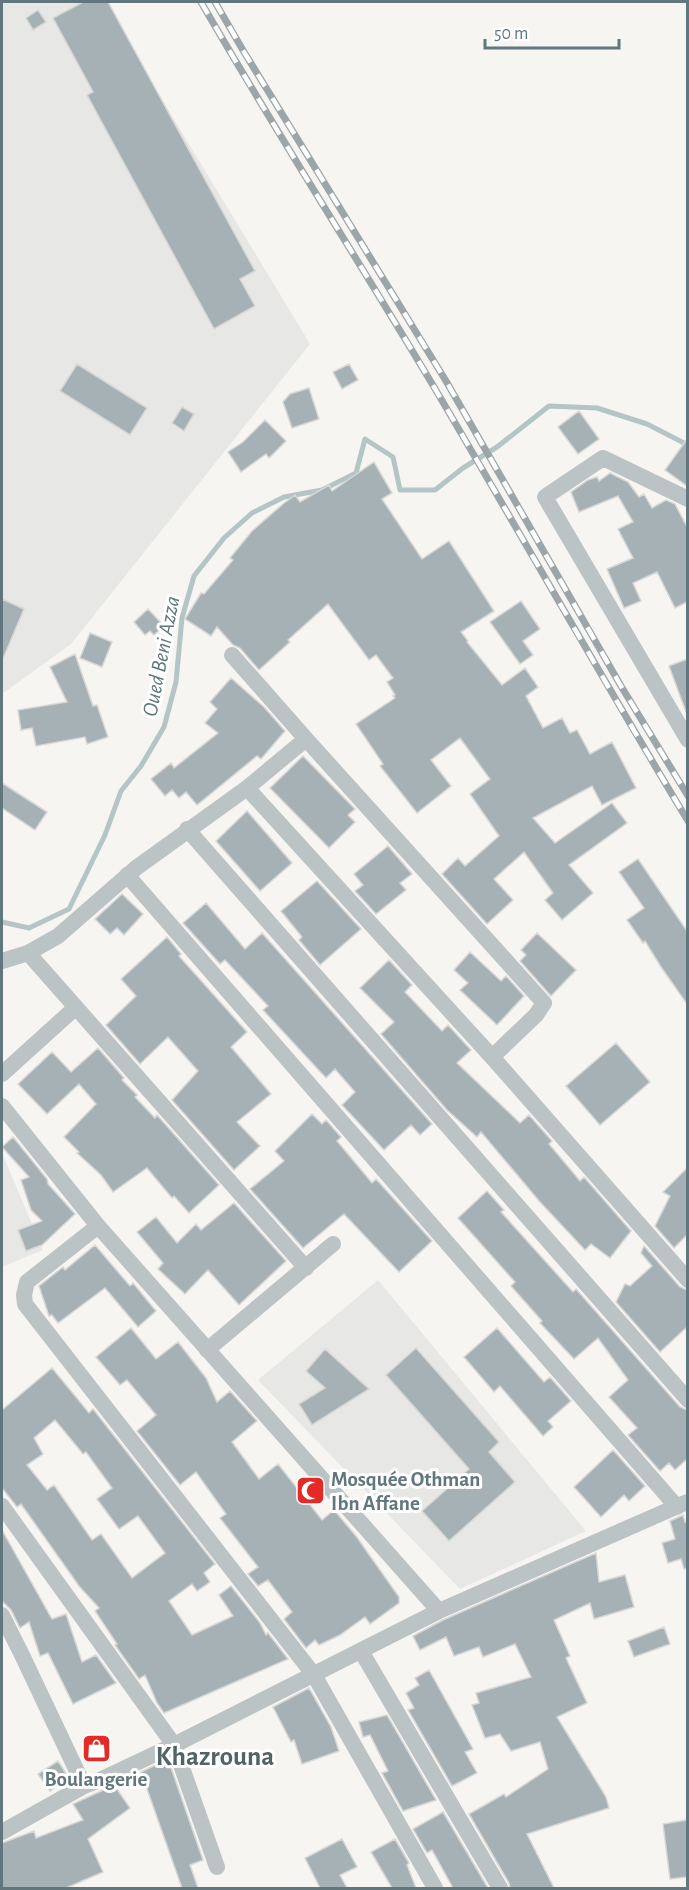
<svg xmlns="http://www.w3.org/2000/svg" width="689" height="1890" font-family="'Alegreya Sans',sans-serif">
<rect width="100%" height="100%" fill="#f6f5f2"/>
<path fill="#e7e7e6" d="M2,2H103L310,344L71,644L2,694Z
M2,1153L43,1250L2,1267Z
M378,1280L586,1531L460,1589L258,1380Z"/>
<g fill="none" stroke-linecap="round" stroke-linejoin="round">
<path stroke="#b4c5c6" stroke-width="5" d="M2,922L29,928L69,909L105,835L121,791L141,766L164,727L176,682L182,618L194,576L224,538L252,513L284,497L322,490L356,473L365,439L393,457L400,490H435L463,468L497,447L549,406L597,408L647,424L688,445"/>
</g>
<path fill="#a5b1b4" stroke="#d7d7d5" stroke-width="1.5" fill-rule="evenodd" d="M83,2H108L255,271L240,279L255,306L214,329L87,95L93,92L53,18Z
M38,10L46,22L33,30L26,18Z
M77,364L147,408L130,435L60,391Z
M349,364L358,380L342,389L333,372Z
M309,388L319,419L292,428L283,402L290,394Z
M182,407L194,414L184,431L172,423Z
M579,411L599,439L578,454L558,427Z
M265,420L286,441L269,458L266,454L241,472L228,452L243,442Z
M687,439V486L665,470Z
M374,462L392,493L382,499L422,559L449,541L494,611L461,632L468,641L467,642L502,685L525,668L538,687L526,696L543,728L562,718L570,733L577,730L590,754L612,742L636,788L602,805L592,786L533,818L555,843L612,803L627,823L569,865L593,893L562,920L545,900L553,893L524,852L494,879L513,900L487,924L442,874L458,858L465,866L499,836L470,794L490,779L460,738L431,760L451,786L417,813L380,766L383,764L356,724L395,698L393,696L395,695L387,682L393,678L376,655L369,660L328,604L288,640L290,642L259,670L240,648L233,645L217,627L211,636L185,619L201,593L204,594L233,560L230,558L252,531L283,504L295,495L300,502L329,485L332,491Z
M610,473L628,482L639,497L644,494L652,508L666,500L675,504L687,527V602L675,608L657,572L633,583L641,601L624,608L607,569L633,558L618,529L633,522L618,496L579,512L571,492L588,480L597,477L599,481Z
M2,599L24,609L2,661Z
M521,601L540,629L523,641L533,655L520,664L490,622Z
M148,609L164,626L154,635L150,631L145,635L134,622Z
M90,633L112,642L102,667L80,658Z
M75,654L93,706L97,705L108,737L87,744L85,737L36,746L32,728L21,730L18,710L67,702L50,667Z
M687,659V712H686L669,666Z
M231,678L264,707L285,731L261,759L257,756L197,805L186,792L179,798L172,790L165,796L151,779L171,763L174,768L218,733L205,723L217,709L210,702Z
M303,756L355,809L348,815L355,822L329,848L270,788Z
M2,783L47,812L35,830L2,808Z
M247,811L292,863L260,891L216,841Z
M388,846L412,874L400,883L406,890L376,914L355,891L363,885L354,874Z
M638,859L687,931V1004L661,967L645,941L643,943L627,920L644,908L619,872Z
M317,881L361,929L320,965L299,940L302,937L281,911Z
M122,894L143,914L124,935L117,928L110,934L95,919Z
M206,903L245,949L262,933L432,1124L420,1135L411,1125L384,1150L342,1105L355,1092L335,1069L326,1078L263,1010L268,1006L225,960L220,964L183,923Z
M537,933L576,970L551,996L520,961L526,955L521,950Z
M167,937L181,954L179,956L247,1032L231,1047L271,1094L237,1122L260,1146L234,1170L172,1100L198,1071L168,1037L140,1064L106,1025L136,996L121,979Z
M470,952L501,981L506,976L524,996L497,1025L460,990L468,983L454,970Z
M389,960L412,985L405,992L442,1031L448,1025L471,1050L457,1063L520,1123L529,1115L552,1141L549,1144L580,1181L584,1177L631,1231L610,1258L591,1244L585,1250L540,1202L481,1132L477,1137L447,1110L381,1034L394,1022L360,988Z
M616,1043L650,1082L600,1125L566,1086Z
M98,1048L124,1078L122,1080L137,1095L135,1097L155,1118L157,1115L219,1185L189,1213L174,1196L172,1198L147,1168L113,1192L101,1175L77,1153L79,1152L64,1137L96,1104L79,1084L47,1114L18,1084L52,1052L71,1072Z
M312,1114L322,1124L326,1120L341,1137L337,1141L372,1183L376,1179L432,1241L399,1272L344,1214L303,1248L250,1189L284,1161L275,1151Z
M13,1137L47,1179L48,1184L75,1214L42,1245L26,1251L18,1230L42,1221L31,1210L21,1180L29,1177L2,1147Z
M687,1168V1235L674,1248L655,1226L670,1196L663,1192Z
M487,1191L504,1210L501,1212L573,1292L576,1289L680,1407L687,1410V1459L675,1470L669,1463L660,1471L628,1435L637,1428L609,1397L628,1380L598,1338L574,1359L540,1323L542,1321L511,1286L515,1282L458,1218Z
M234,1203L286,1261L239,1305L208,1270L185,1294L158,1269L163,1263L137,1232L156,1217L177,1243L196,1224L201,1230Z
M95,1245L130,1286L133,1283L156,1311L138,1327L105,1288L58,1323L52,1315L49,1316L39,1286L63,1267L65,1270Z
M644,1246L680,1287L687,1290V1327L660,1352L616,1302L625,1284L630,1286L652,1266L641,1253Z
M131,1328L156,1359L178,1342L206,1378L217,1402L230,1391L257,1421L232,1442L259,1479L278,1464L322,1520L334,1510L356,1536L399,1597V1603L370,1624L365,1617L340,1635L319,1645L315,1640L306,1648L284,1619L292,1612L268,1580L258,1586L248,1574L258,1567L220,1518L226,1514L196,1472L180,1485L137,1431L156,1415L127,1380L120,1385L96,1357Z
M497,1328L544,1382L550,1377L571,1401L548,1421L553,1427L543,1436L500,1386L494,1392L464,1357Z
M416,1348L499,1442L489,1452L515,1482L449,1541L422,1511L469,1469L386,1375Z
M325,1349L369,1389L312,1425L299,1404L325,1388L306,1371Z
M52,1368L89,1413L93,1409L215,1564L204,1573L210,1582L197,1591L192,1584L169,1601L192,1635L233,1616L219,1595L231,1586L260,1623L266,1635L268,1633L288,1659L164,1713L157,1703L145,1675L139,1679L115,1645L117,1644L95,1611L99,1608L79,1586L21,1504L17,1507L2,1488V1410ZM55,1420L83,1454L86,1452L112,1488L97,1499L119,1529L138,1516L165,1553L132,1578L101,1534L92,1540L54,1485L47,1490L27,1465L43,1454L34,1438Z
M613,1450L645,1486L629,1501L624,1495L601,1517L574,1487Z
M683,1515L685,1522L687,1521V1568L684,1569L681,1559L668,1563L662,1543L675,1539L670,1521Z
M2,1530L52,1619L66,1614L82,1662L96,1655L116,1683L73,1704L48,1653L40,1656L29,1622L20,1628L11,1610L2,1601Z
M596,1553L599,1582L625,1575L634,1607L594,1619L590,1603L554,1620L570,1656L566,1658L587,1703L557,1717L606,1797L609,1808L527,1834L554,1888H510L509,1883L469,1814L504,1794L506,1797L548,1769L540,1742L511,1751L500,1734L485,1738L472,1705L479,1703L476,1693L531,1677L515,1644L483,1657L479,1647L454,1656L446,1637L420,1650L413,1636L443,1620Z
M664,1627L670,1644L634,1657L628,1641Z
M429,1670L473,1749L465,1752L477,1773L452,1786L408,1710L414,1708L406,1693L419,1685L415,1678Z
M309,1688L331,1727L339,1751L302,1764L294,1740L291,1742L273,1707Z
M387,1715L436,1800L403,1811L382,1773L388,1771L370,1735L363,1737L359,1722Z
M168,1759L203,1860L190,1865L198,1888H182L141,1772Z
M58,1761L69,1778L50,1791L38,1774Z
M114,1785L130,1808L88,1839L103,1872L66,1888H2V1843L34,1831L36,1838L83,1820L73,1804Z
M443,1812L488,1888H453L432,1850L427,1853L413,1829Z
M687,1820V1877L670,1879L663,1824Z
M342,1839L357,1867L340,1875L347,1888H320L305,1858Z
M395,1839L409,1863L407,1865L416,1888H392L371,1852Z"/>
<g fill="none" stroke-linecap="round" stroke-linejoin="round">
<path stroke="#bcc3c5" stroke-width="16" d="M688,499L603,458L545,497L688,740
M306,739L544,1003L536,1015L492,1057
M247,788L492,1057L688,1280
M187,829L688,1400
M127,875L677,1507
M28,953L306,1268
M2,961L28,953L58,936L136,868L247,788L306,739L232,655
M2,1074L75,1008
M2,1106L98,1226L439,1611
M98,1226L27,1282L24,1295L25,1304L314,1675L435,1888
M207,1350L333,1244
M2,1506L174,1745L217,1867
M2,1615L22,1655L84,1786
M361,1651L500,1888
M2,1832L84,1786L100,1780L174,1745L439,1611L687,1502"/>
<defs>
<path id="rail" d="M201,2C276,132 357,258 434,387C519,531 601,677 688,821
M215,2L244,52L446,381L621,686L688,796"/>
</defs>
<use href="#rail" stroke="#9ca6a9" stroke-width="7"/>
<use href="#rail" stroke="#fff" stroke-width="4.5" stroke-dasharray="14" stroke-linecap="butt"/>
</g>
<defs>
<symbol id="mosque-square" viewBox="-11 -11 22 22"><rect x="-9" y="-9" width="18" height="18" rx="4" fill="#e22a27" stroke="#fff"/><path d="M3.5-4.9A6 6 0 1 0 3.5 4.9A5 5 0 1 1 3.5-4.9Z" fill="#fff"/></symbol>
<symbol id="shop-square" viewBox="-11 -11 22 22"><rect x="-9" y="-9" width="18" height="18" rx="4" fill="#e22a27" stroke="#fff"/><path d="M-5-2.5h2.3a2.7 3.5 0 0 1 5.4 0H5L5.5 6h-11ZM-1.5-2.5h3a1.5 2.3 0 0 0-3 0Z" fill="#fff"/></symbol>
</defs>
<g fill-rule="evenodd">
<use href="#mosque-square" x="294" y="1474" width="33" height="33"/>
<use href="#shop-square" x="80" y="1732" width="33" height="33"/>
</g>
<g text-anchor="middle" stroke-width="6" stroke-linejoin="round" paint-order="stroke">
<g font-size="21" font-weight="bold" fill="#61777d" stroke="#fff" text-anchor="start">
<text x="331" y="1486">Mosquée Othman<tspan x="331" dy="24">Ibn Affane</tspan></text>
<text x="96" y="1786" text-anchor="middle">Boulangerie</text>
</g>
<g font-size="22" font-style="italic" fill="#5c7879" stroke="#fff">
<text transform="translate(160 656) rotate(-79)" y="8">Oued Beni Azza</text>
</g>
<g font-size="27" font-weight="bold" fill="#536468" stroke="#fff">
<text x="215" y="1765">Khazrouna</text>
</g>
</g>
<rect width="689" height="1890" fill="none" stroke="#61777d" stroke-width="6"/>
<path d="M485 39v9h134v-9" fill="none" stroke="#61777d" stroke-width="3"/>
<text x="494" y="39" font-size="18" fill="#61777d" stroke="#ffffff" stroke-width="4.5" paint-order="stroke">50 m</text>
</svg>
